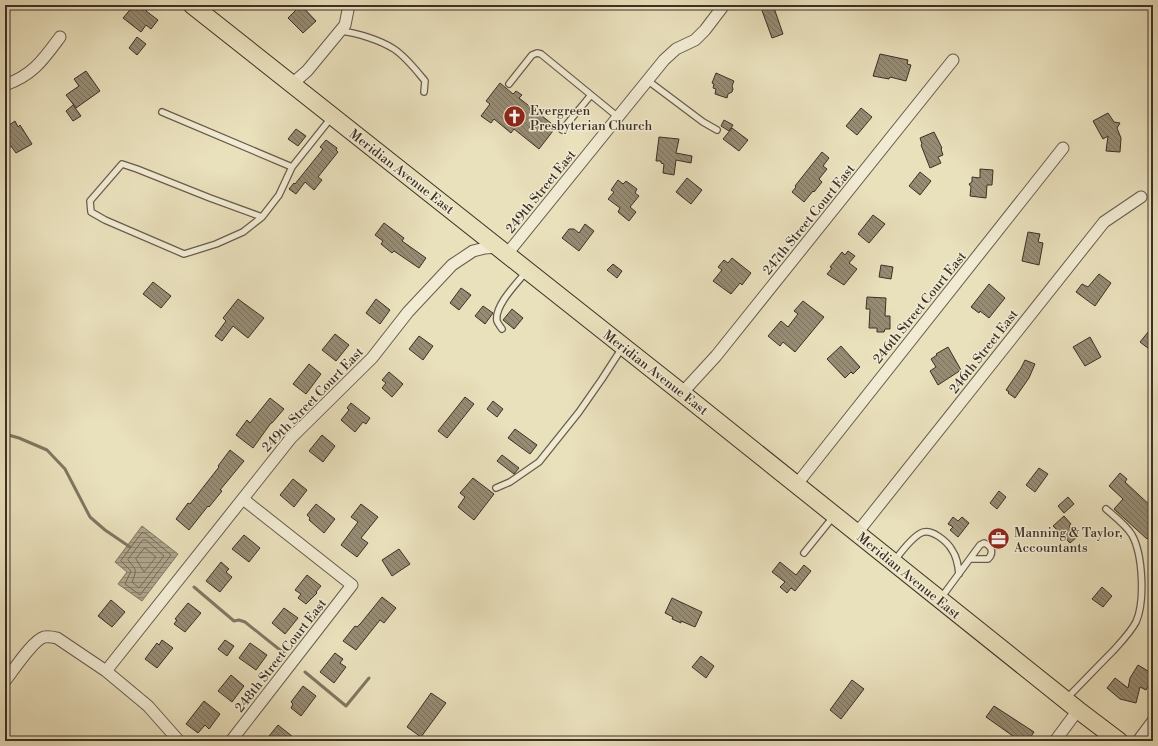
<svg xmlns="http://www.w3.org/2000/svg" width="1158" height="746" font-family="'Libre Bodoni',serif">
<defs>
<pattern id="water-rules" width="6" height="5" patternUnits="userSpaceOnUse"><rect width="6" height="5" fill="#aea489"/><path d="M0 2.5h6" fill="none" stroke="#8f8670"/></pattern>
<pattern id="building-back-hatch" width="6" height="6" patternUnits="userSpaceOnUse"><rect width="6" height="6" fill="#968c74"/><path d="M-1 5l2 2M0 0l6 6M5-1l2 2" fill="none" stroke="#7c735f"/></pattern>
</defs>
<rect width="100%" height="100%" fill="#e9e0bc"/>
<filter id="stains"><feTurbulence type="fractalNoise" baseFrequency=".005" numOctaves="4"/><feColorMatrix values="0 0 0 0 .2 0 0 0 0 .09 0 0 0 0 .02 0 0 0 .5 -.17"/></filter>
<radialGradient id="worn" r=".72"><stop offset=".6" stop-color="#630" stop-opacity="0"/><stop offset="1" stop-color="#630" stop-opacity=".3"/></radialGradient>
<path fill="url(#water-rules)" stroke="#807661" d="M142,526L178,554L142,601L118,584L127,572L115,562Z"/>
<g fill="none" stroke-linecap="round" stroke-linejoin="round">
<path stroke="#756a58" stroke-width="1" d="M142,533H145L171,555L140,595L125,584L131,571L121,561Z
M143,540H146L164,556L139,588L132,582C137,569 137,571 128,560Z
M145,548L156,557L144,572L136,559Z"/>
<path stroke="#807661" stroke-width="3" d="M5,434L19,438L47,450L65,469L90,517L105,530L130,547
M194,587L234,621L239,620L245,622L285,654
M305,672L346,706L369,678"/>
</g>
<path fill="url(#building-back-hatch)" stroke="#3c3026" d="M134,5H143L148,9L146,11L158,20L151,29L146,25L141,32L123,18Z
M301,5L316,21L303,33L288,18Z
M760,5H773L783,34L772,38Z
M137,37L146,44L137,55L129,48Z
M880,54L908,60L907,64L911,65L906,81L890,77L889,79L873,76Z
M86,71L100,91L76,108L66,95L79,86L74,79Z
M716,73L734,81L732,86L733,89L732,92L728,94L727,98L715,94L716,89L713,88L714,84L712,83Z
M500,83L513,94L516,91L522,95L519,98L556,127L539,149L514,129L511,133L494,119L491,123L481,116L490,104L486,101Z
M73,105L81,116L73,121L66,111Z
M861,108L872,117L857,135L846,126Z
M1108,113L1114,122L1120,123L1117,128L1121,138L1120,152L1106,151L1108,136L1103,139L1093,121Z
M724,120L733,125L729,131L721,126Z
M15,121L18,127L20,125L32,144L16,153L11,146L8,148L5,142V137L9,135L5,128Z
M732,128L748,140L739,151L723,139Z
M296,129L306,136L298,146L288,139Z
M934,132L942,148L941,149L943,155L938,157L941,163L930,168L921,145L922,144L920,138Z
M659,137L679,139L676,153L692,156L691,163L676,160L674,175L663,173L664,164L661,163V161H656Z
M326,140L337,148L336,150L338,152L318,177L322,180L314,190L305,182L296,194L289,189L294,183L295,184L323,149L320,147Z
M822,152L829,158L823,166L827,169L819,179L822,182L814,192L813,191L804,202L792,192L796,187L795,186Z
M980,169L993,170L992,185H987L986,198L970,196L971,187L969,184L972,182V177L980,178Z
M920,172L931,181L920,195L909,186Z
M687,178L702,190L691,204L676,192Z
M618,180L623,184L626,181L637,189L635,193L639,196L630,207L636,212L629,221L618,212L620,208L608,199L614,192L611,190Z
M873,215L885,224L869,243L858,234Z
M384,223L404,238L402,241L426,258L419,268L394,251L392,253L381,244L383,241L375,235Z
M585,224L594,231L579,251L562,238L569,229H574L579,233Z
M1028,232L1040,234L1038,242L1043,243L1039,265L1022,261Z
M848,251L855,256L849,263L857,269L844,285L827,274L832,268L830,267L842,252L845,255Z
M732,258L751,273L742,285L740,283L731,294L713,281L722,270L718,267L724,260L728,263Z
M613,264L622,271L617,278L607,270Z
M881,265L893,267L891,279L879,277Z
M1099,274L1111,283L1095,306L1076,292L1082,284L1088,287Z
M153,282L171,296L161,308L143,294Z
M989,284L1005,298L989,318L980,311L979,313L971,307Z
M461,288L471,295L459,310L450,303Z
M867,297L886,298L885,316H890V329H885L884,332H877V328H869L870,309H866Z
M238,299L264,318L248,338L233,326L222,341L215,336L226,321L223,318Z
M376,299L390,310L380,324L366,313Z
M803,301L824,317L795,352L783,342L780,346L768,336L781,321L788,327L798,314L794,311Z
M483,306L493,313L485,324L475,316Z
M512,309L523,318L514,329L503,320Z
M1153,326V352L1140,342Z
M335,334L349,345L336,361L322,350Z
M419,336L433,346L423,360L409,349Z
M1090,337L1101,357L1085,366L1073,347Z
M841,346L860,367L853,374L851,372L845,378L827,359Z
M948,347L961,370L938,385L930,371L936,367L931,359L937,355L936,354Z
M1025,360L1035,364L1029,378L1015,398L1008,393L1009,392L1006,390L1021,368Z
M309,364L321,374L306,394L293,384Z
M389,372L403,384L392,397L382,388L386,383L382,380Z
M465,397L474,404L447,438L438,431Z
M270,398L284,409L272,423H271L253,448L236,435L247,420L250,423Z
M493,401L503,409L497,417L487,409Z
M351,403L370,418L366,424L363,422L355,432L341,420L349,410L347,408Z
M515,429L537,445L530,454L508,438Z
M322,435L335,446L323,462L309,451Z
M230,450L244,461L220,490L222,491L209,507L208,506L189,530L176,519L188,503L190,504L219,467L218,466Z
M502,455L519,468L514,474L497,461Z
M1039,468L1048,474L1035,492L1026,485Z
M1120,473L1127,479L1125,482L1153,508V532L1147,539L1114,509L1123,499L1109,486Z
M473,478L494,494L474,520L458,507L465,497L460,493Z
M293,479L307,490L294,507L280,495Z
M999,491L1006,497L997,509L990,503Z
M1068,497L1074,504L1064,513L1058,506Z
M316,504L335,519L324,533L309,520L310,518L307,515Z
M361,504L378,517L361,538L368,543L357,557L341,545L358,522L351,517Z
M1064,516L1071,524L1069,526L1078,536L1070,543L1053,526Z
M953,517L958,521L962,517L969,523L958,537L950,530L953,527L948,524Z
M998,530L1005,535L998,545L991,540Z
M244,535L260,548L249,562L232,549Z
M399,549L410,564L392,576L382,560Z
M221,562L229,569L226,572L232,577L220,592L206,581Z
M780,562L796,575L804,565L811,571L795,591L791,588L787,593L780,587L785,582L772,572Z
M307,575L321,586L316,592L317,593L306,604L298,598L301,594L295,590Z
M1102,587L1112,596L1103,607L1092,599Z
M382,597L396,608L384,623L380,620L356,650L343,641L355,626L357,627L361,623Z
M672,598L702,612L695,627L681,621V623L672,619L673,617L665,613Z
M111,600L125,612L112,627L98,616Z
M188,603L201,613L185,632L174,624L177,620L175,619Z
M284,608L298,618L285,634L272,623Z
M162,640L173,648L157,668L145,659L157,643L159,645Z
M225,640L234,646L227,656L218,649Z
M250,643L267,655L256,670L239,658Z
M335,653L343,659L340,663L346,667L334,683L320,672Z
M701,656L714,666L706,678L692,667Z
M1138,665L1153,674V678L1146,690L1140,687L1136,703L1120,699L1107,688L1115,678L1128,688L1130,678Z
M231,675L244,686L232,702L218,691Z
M852,680L864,689L841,719L830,710Z
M303,686L316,696L301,716L291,708L293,704L291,702Z
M431,693L446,703L421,737L407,727Z
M204,701L220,714L209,729L205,725L198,733L186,724Z
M994,706L1034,732L1028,741H1020L986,717Z
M278,725L298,741H265Z"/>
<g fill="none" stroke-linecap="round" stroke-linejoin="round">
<defs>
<path id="lane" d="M341,31C357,33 380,40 394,49C406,57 416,70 425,81L424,92
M647,80L703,122L717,130
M509,84L532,55L537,53L541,54L618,117
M162,112L292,167
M562,130L591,95
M262,217L210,198L137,169L122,164L90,201L91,212L105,220L184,254L216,244L243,232L262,217L279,195L292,167L331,118
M502,329C501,327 498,324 497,321C494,306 517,283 526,272
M496,488L510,482L539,462L579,412L602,379L622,348
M804,553L833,517
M895,560C901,552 913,537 921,533C931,528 947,541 952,550C957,557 958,565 959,574
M941,598L980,545L984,543C992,546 994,553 988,559H970
M1066,699C1082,683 1097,667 1113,651C1121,642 1130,633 1136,622C1145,602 1143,555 1132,535C1126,525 1115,517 1106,509"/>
<path id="street" d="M292,84L307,71L345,25L349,5
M5,85C33,75 43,60 60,37
M507,254L664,60L676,49L695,40L705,30L724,5
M682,393L716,356L953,60
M797,484L1063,148
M857,533L1104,222L1141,197
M106,671L291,438L372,358L408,312L452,265L473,251L485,248L499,247
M5,681C13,671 33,640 44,637C49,636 53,637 57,638L106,671L148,706L179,741
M231,741L352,585L243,499
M1055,741L1078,710
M1138,741L1153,721"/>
<path id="primary" d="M192,5L682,393L1078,710L1119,741"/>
</defs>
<use href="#lane" stroke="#675c4c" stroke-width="8"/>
<use href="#street" stroke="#675c4c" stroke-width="13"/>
<use href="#primary" stroke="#3c3026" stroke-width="19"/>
<use href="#lane" stroke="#f1ebd3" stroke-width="5.5"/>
<use href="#street" stroke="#f1ebd3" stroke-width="11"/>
<use href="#primary" stroke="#e9e0bc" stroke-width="17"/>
</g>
<defs>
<symbol id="church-disc" viewBox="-11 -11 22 22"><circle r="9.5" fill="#8f2418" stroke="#f1ebd3"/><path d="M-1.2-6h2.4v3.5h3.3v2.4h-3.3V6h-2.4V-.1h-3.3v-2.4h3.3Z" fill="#fff"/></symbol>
<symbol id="office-disc" viewBox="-11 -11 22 22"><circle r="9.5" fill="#8f2418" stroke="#f1ebd3"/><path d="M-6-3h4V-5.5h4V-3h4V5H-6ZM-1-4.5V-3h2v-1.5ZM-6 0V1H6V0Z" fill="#fff"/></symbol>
</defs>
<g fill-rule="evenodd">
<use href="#church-disc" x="502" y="104" width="25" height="25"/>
<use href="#office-disc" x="986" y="526" width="25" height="25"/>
</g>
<g text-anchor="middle" stroke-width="3" stroke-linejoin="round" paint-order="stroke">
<g font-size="13" fill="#3c3026" stroke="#f1ebd3" text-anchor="start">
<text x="530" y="115">Evergreen<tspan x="530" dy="15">Presbyterian Church</tspan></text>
<text x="1014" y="537">Manning &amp; Taylor,<tspan x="1014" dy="15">Accountants</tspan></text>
</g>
<g font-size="13" fill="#3c3026" stroke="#f1ebd3">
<text transform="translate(402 171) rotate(38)" y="5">Meridian Avenue East</text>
<text transform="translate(540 191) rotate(-51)" y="5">249th Street East</text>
<text transform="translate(808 219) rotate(-51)" y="5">247th Street Court East</text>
<text transform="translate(919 307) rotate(-51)" y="5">246th Street Court East</text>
<text transform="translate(983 351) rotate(-52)" y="5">246th Street East</text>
<text transform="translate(656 372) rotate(38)" y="5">Meridian Avenue East</text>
<text transform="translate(312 399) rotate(-46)" y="5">249th Street Court East</text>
<text transform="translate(909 575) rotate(39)" y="5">Meridian Avenue East</text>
<text transform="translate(280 655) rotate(-52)" y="5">248th Street Court East</text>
</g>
</g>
<rect width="1158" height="746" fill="none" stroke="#e9e0bc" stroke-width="20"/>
<rect x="6" y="6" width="1146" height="734" fill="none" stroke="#3c3026" stroke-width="2"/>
<rect x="10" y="10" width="1138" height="726" fill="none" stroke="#3c3026"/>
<rect width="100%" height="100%" filter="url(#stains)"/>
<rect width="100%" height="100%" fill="url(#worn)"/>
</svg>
